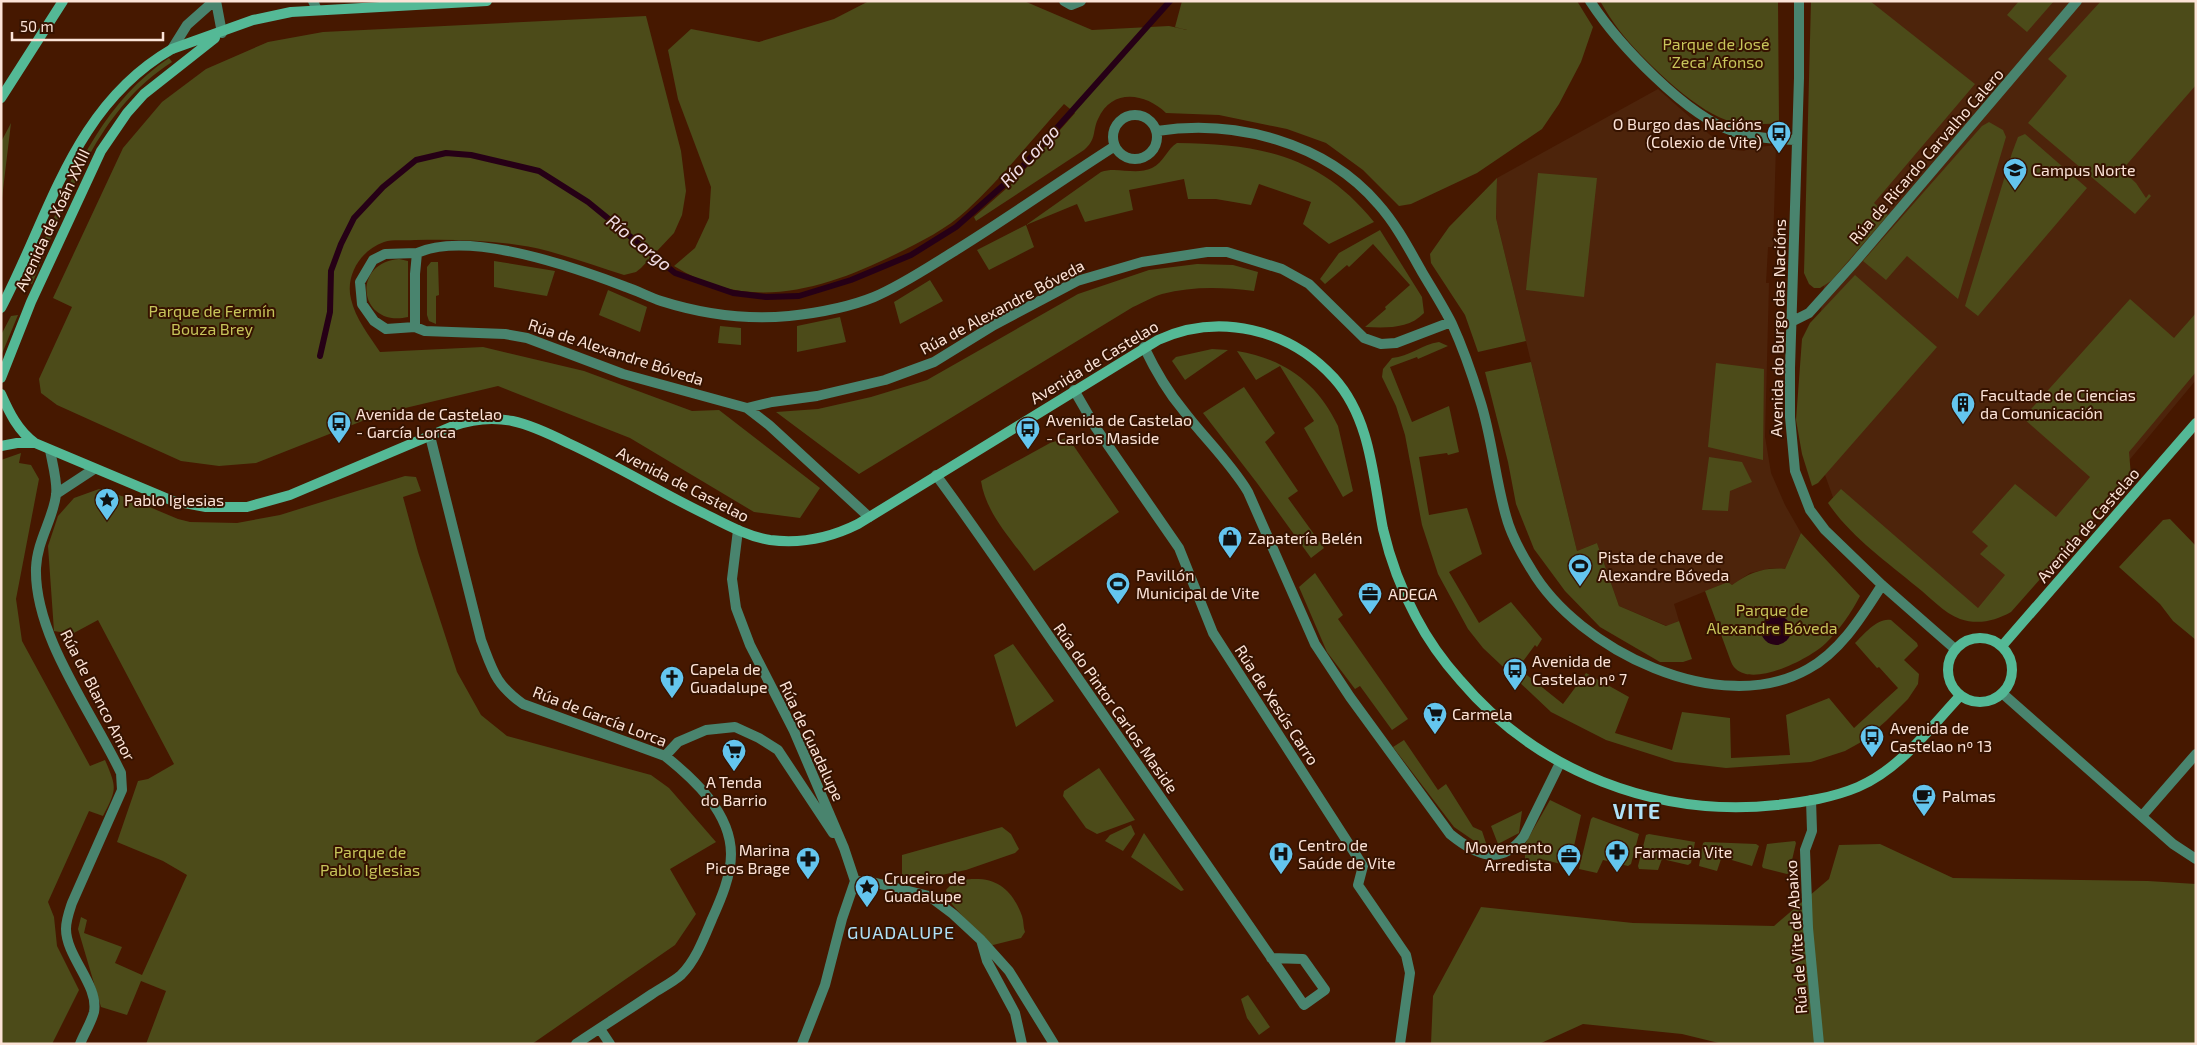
<svg xmlns="http://www.w3.org/2000/svg" width="2197" height="1045" font-family="'Exo 2',sans-serif">
<rect width="100%" height="100%" fill="#461800"/>
<path fill="#4d240b" d="M1856,1H2196V380L2006,608L1966,614L1835,503L1808,427Z
M1658,89L1726,149L1744,151L1751,148L1776,145L1773,247H1768L1766,283H1769L1765,437L1771,473L1785,505L1801,533L1785,569L1772,568L1750,573L1732,585L1728,582L1674,604L1679,621L1667,626L1619,606L1597,543L1577,551L1496,218L1497,178Z"/>
<path fill="#4c4b19" d="M869,1H1024L1092,30L1169,26L1187,30L1175,27L1182,1H1577L1593,27L1581,62L1559,104L1542,129L1477,173L1411,204L1399,206L1363,170L1326,143L1287,129L1219,115L1166,113C1145,93 1112,88 1098,119C1092,132 1097,139 1084,150L976,221L974,217L1015,181L1075,113L1064,104C1032,139 1002,178 967,210C947,229 920,242 896,254C823,290 748,313 674,266L695,248L709,218L711,187L678,99L668,50L691,29L759,42L834,19Z
M1600,1H1778L1779,124C1761,123 1743,127 1726,120C1692,108 1641,58 1619,30C1612,21 1606,11 1600,1Z
M1811,1H1870L1975,84L1874,203L1888,215L1831,281L1820,288H1814L1809,284L1804,273Z
M2019,1H2054L2027,32L2007,15Z
M2101,1H2196V85L2122,170L2136,183L2146,198L2149,194L2151,196L2135,214L2028,123L2067,76L2048,59Z
M646,16L681,151L686,191L682,215L674,233L641,268L636,272L624,275C599,267 573,258 548,251C504,240 459,239 415,240C405,241 393,239 384,242C361,250 345,275 351,299C355,318 370,337 380,352L483,347L584,371L692,411L719,410L820,488L800,518L754,512L630,438L498,386L380,414L256,463L219,466L181,461L57,405L41,393L39,379L72,307L53,298L123,148L162,102L206,69L268,42L323,32Z
M169,58L172,62C94,112 67,203 32,284L25,283C32,266 40,250 47,234C75,168 107,99 169,58Z
M1989,122L2003,130L2006,137L1958,299L1907,256L1886,280L1863,261L1982,126Z
M11,123L2,198L1,203V142Z
M2025,134L2087,188L1978,316L1965,306L2012,153L2018,137Z
M1177,143C1260,144 1320,155 1374,222L1329,244L1303,224L1311,202L1259,184L1251,205L1216,199H1188L1184,179L1129,190L1133,210L1085,222L1077,204L1026,225L1034,247L989,270L977,250L1026,225L1101,172C1117,166 1135,176 1152,168C1164,162 1167,149 1177,143Z
M1538,173L1597,178L1584,297L1526,290Z
M1497,178L1496,218L1526,341L1478,352L1465,315L1431,263L1430,254L1449,227Z
M1380,230L1422,297L1424,313C1409,329 1386,328 1365,327L1386,309L1385,307L1410,285L1373,244L1349,267L1347,265L1325,284L1320,279L1339,253Z
M399,259L408,261V317C359,328 350,263 399,259Z
M494,261L555,271L547,296L494,287Z
M431,262H438L439,295L436,296V324L429,321L427,315V267Z
M1197,264L1233,265L1258,272L1254,291C1223,287 1192,286 1162,294C1152,297 1142,303 1133,307L859,474L776,412L818,409L871,397L927,380L1078,294L1149,270Z
M1855,275L1937,347L1818,483L1812,486L1802,454L1796,420L1802,339L1810,323Z
M930,280L943,301L900,324L894,302Z
M608,290L647,307L640,332L599,315Z
M2130,299L2174,338L2196,313V372L2129,452L2131,476L2011,612C1995,621 1978,625 1960,619C1944,613 1930,597 1917,587C1886,561 1851,537 1828,503L1841,489L1978,608L2005,575L1980,554L1988,546L1972,532L2015,484L2056,517L2090,477L2023,418Z
M18,315L1,356V335L11,316Z
M840,317L846,342L797,352V326Z
M720,326L741,328V345L718,343Z
M1439,342L1448,346L1418,359L1417,357L1390,367L1412,422L1449,406L1459,452L1448,455L1447,453L1419,457L1429,515L1467,508L1482,554L1449,572L1479,623L1511,602L1542,639L1537,647L1535,645L1518,668L1563,704L1586,673L1629,697L1615,733L1672,750L1682,712L1730,718L1731,758L1790,755L1786,715L1829,698L1854,728L1898,688L1879,667L1877,668L1855,643C1864,634 1878,617 1891,620L1917,643L1918,646L1904,660L1919,674L1918,684L1908,699L1886,721L1863,741L1845,751L1811,762L1726,768L1675,762L1606,740L1551,712L1483,648L1468,629L1438,574L1422,525L1405,435L1396,406L1382,377L1383,369L1392,358C1409,357 1422,344 1439,342Z
M1212,349L1228,350L1185,380L1172,361L1176,357Z
M1237,351C1284,359 1317,382 1338,426L1353,491L1343,497L1304,428L1314,421L1280,366L1256,380Z
M1531,362L1577,551L1597,543L1619,606L1666,626L1679,621L1692,659L1683,662H1660L1600,627L1565,591L1534,549L1516,504L1508,462L1485,372Z
M1716,363L1764,369L1763,460L1708,447Z
M1244,387L1275,433L1265,442L1298,491L1288,498L1324,548L1311,558L1257,483L1203,413Z
M1066,438L1071,442L1119,512L1034,571C1015,543 986,515 981,481L1050,443Z
M21,453L19,463L31,465L39,479L16,599L22,641L90,766L105,760C117,788 117,789 103,816L89,811L48,902L54,917L57,946L79,990L52,1044H1V460Z
M1709,457L1742,462L1752,482L1730,491L1728,511L1702,510Z
M405,476L416,477L421,491L403,497L418,552L457,672L481,715L507,736L651,775L669,788L716,842L670,869L696,914L675,945L532,1044H146L166,991L141,981L127,1015L101,1007L78,929L81,917L87,920L84,933L122,947L115,963L142,975L187,875L163,861L117,842L138,781L148,779L174,764L98,620L72,634L54,631L48,546L58,516L74,498L99,489L128,498L178,519L190,522L237,523L280,515Z
M2170,519L2196,546V640L2173,621L2160,604L2119,567L2163,520Z
M1801,533L1860,596C1852,612 1839,630 1826,643C1811,658 1755,687 1736,669C1733,667 1731,662 1730,659L1705,591L1728,582L1732,585C1749,573 1764,567 1785,569Z
M1315,573L1343,615L1338,619L1408,719L1392,730L1360,686L1355,689L1327,652L1299,587Z
M1013,644L1054,701L1016,727L994,655Z
M1404,740L1438,790L1446,784L1473,827L1482,831L1487,846L1483,847L1454,827L1393,747Z
M1099,768L1135,820L1097,834L1086,828L1063,796L1064,791Z
M1550,800L1581,815L1570,864L1569,866L1541,859L1538,870L1525,868V844Z
M1522,811L1519,833L1498,844L1491,826Z
M1593,817L1639,834L1631,864L1628,866L1603,860L1597,873L1579,869L1591,819Z
M1131,825L1135,834L1123,851L1105,841L1110,835Z
M1002,827L1011,834L1019,849L1015,853L966,870L902,883V855Z
M1144,833L1184,890L1181,891L1131,857Z
M1649,834L1695,842L1691,863L1688,865L1662,859L1658,870L1639,869L1638,866L1646,835Z
M1795,841L1796,843L1789,873L1787,874L1763,868L1762,866L1767,844Z
M1705,842L1756,844L1759,846L1752,866L1725,858L1721,859L1717,871L1699,866L1703,843Z
M1880,844L1953,878L2148,881L2196,884V1044H1723L1682,1034L1583,1024L1539,1044H1431L1433,996L1481,907L1633,923L1774,926L1829,879L1839,845Z
M979,879C1002,880 1015,896 1022,916C1024,922 1023,927 1025,932L1021,938L989,946L950,902L946,890C956,879 965,879 979,879Z
M1248,995L1270,1027L1259,1035L1247,1018L1241,999Z"/>
<path fill="#260016" d="M1761 630a15 15 0 1 1 30 0a15 15 0 1 1-30 0Z"/>
<g fill="none" stroke-linecap="round" stroke-linejoin="round">
<path stroke="#260016" stroke-width="6" d="M320,356L330,312L331,271L341,244L354,218L383,187L416,160L446,153L471,155L539,171L588,202L675,273L733,293L766,297L799,296L851,280L911,255L956,227L1015,175L1170,1"/>
<path stroke="#49846e" stroke-width="10" d="M216,1L222,33
M313,1L317,10
M1064,1L1071,5L1081,1
M1590,1C1618,44 1687,117 1735,132C1754,138 1776,139 1796,140
M1799,1V78L1790,368V417L1795,471L1810,510L1825,530L1882,585L1955,649
M172,49L187,25L214,1
M1113 137a22 22 0 1 1 44 0a22 22 0 1 1-44 0Z
M1157,131C1235,119 1325,142 1378,204C1396,224 1409,249 1422,272C1432,289 1443,306 1452,324C1463,348 1472,374 1480,400C1492,437 1495,478 1506,516C1511,535 1521,553 1531,569C1578,650 1720,719 1808,669C1841,651 1862,616 1882,585
M1791,322L1809,313L1854,263L2077,1
M415,327L386,329L374,321L362,304L360,282L373,260L385,254L417,253
M1144,347C1155,370 1167,391 1183,410C1204,438 1230,462 1248,492L1315,644L1350,697L1450,834C1476,855 1501,867 1524,836L1560,763
M1074,390L1096,428L1179,548L1213,633L1363,866L1358,885L1406,955L1410,973L1400,1044
M747,408L772,402L817,396L885,380L934,362L994,325L1077,281L1142,262L1207,252H1227L1282,269L1309,284L1364,338L1381,344L1396,343L1451,322
M430,436L481,640C493,671 495,684 523,704L665,756C694,779 731,813 731,854C731,876 721,899 712,919C704,938 696,960 681,975C673,982 661,988 652,994C627,1011 601,1027 576,1044
M50,450C52,462 58,483 56,495C53,519 37,541 36,568C34,636 92,712 121,773L122,790L72,903C69,912 66,920 66,929C66,957 99,985 94,1012C91,1023 84,1034 80,1044
M936,475C979,533 1019,593 1060,652C1141,770 1222,888 1304,1005L1325,990L1303,959L1271,958
M56,494L94,469
M869,517L769,425L747,408L623,374L527,338L505,334L425,331L415,327V274L417,253C469,230 574,267 626,287C638,291 649,297 661,301C702,314 746,320 789,316C817,313 847,308 874,297C902,285 927,268 953,252C1008,218 1060,181 1115,146
M738,530L732,579L736,608L750,645L794,731L844,848L855,881L842,919L825,985L802,1044
M2002,693L2173,844L2196,859
M665,756L678,742L706,730L735,727L759,738L778,750L833,833
M1811,800L1812,831L1805,850L1808,928L1819,1044
M2142,816L2196,754
M855,881L872,882L929,896L953,914L981,940L987,961L1015,1013L1022,1044
M982,941L1009,971L1054,1044
M600,1029L610,1044"/>
<path stroke="#54b996" stroke-width="10" d="M1,98L63,1
M1,308C50,215 73,106 172,49L253,20L291,12L487,1
M1,378L31,302L101,151L127,113L144,94L215,38
M1,394C9,412 18,431 35,443L173,501L206,507H247L290,495L453,426C498,410 528,423 568,443C614,464 658,491 703,513C725,524 746,536 770,540C801,544 830,538 858,524L1158,340C1219,312 1289,329 1334,378C1371,419 1373,478 1383,529C1390,559 1401,589 1416,617C1428,640 1443,661 1460,680C1538,772 1657,818 1777,805C1804,802 1832,798 1858,787C1900,769 1929,729 1960,696
M1,446L17,443H35
M1948 670a32 32 0 1 1 64 0a32 32 0 1 1-64 0Z
M2002,646L2196,423"/>
</g>
<defs>
<symbol id="bus-pin" viewBox="-11 -11 22 30"><path d="M0 17L-7.5 6A9.5 9.5 0 1 1 7.5 6Z" fill="#64c5ee" stroke="#361300"/><path d="M-5-6H5V4H4V6H2V4H-2V6H-4V4H-5ZM-3.5-4V0h7V-4ZM-3.5 1.2v1.5H-2V1.2ZM2 1.2v1.5H3.5V1.2Z" fill="#111"/></symbol>
<symbol id="university-pin" viewBox="-11 -11 22 30"><path d="M0 17L-7.5 6A9.5 9.5 0 1 1 7.5 6Z" fill="#64c5ee" stroke="#361300"/><path d="M0-5L7-2L0 1L-7-2ZM-4 1L0 2.5L4 1V4Q0 6-4 4Z" fill="#111"/></symbol>
<symbol id="building-pin" viewBox="-11 -11 22 30"><path d="M0 17L-7.5 6A9.5 9.5 0 1 1 7.5 6Z" fill="#64c5ee" stroke="#361300"/><path d="M-4-6H4V6H1V3H-1V6H-4ZM-2.5-4.3h1.7v1.8h-1.7ZM.8-4.3h1.7v1.8H.8ZM-2.5-1h1.7V.8h-1.7ZM.8-1h1.7V.8H.8Z" fill="#111"/></symbol>
<symbol id="sight-pin" viewBox="-11 -11 22 30"><path d="M0 17L-7.5 6A9.5 9.5 0 1 1 7.5 6Z" fill="#64c5ee" stroke="#361300"/><path d="M0-6L1.8-2.2L6-1.7L2.9 1.2L3.7 5.4L0 3.3L-3.7 5.4L-2.9 1.2L-6-1.7L-1.8-2.2Z" fill="#111"/></symbol>
<symbol id="shop-pin" viewBox="-11 -11 22 30"><path d="M0 17L-7.5 6A9.5 9.5 0 1 1 7.5 6Z" fill="#64c5ee" stroke="#361300"/><path d="M-5-2.5h2.3a2.7 3.5 0 0 1 5.4 0H5L5.5 6h-11ZM-1.5-2.5h3a1.5 2.3 0 0 0-3 0Z" fill="#111"/></symbol>
<symbol id="stadium-pin" viewBox="-11 -11 22 30"><path d="M0 17L-7.5 6A9.5 9.5 0 1 1 7.5 6Z" fill="#64c5ee" stroke="#361300"/><path d="M0-5a6.5 5 0 1 0 0 10a6.5 5 0 1 0 0-10ZM-3.5-1.8h7v3.6h-7Z" fill="#111"/></symbol>
<symbol id="office-pin" viewBox="-11 -11 22 30"><path d="M0 17L-7.5 6A9.5 9.5 0 1 1 7.5 6Z" fill="#64c5ee" stroke="#361300"/><path d="M-6-3h4V-5.5h4V-3h4V5H-6ZM-1-4.5V-3h2v-1.5ZM-6 0V1H6V0Z" fill="#111"/></symbol>
<symbol id="church-pin" viewBox="-11 -11 22 30"><path d="M0 17L-7.5 6A9.5 9.5 0 1 1 7.5 6Z" fill="#64c5ee" stroke="#361300"/><path d="M-1.2-6h2.4v3.5h3.3v2.4h-3.3V6h-2.4V-.1h-3.3v-2.4h3.3Z" fill="#111"/></symbol>
<symbol id="supermarket-pin" viewBox="-11 -11 22 30"><path d="M0 17L-7.5 6A9.5 9.5 0 1 1 7.5 6Z" fill="#64c5ee" stroke="#361300"/><path d="M-6-5.5h2.5l.6 2H6L4.5 2H-2.5L-4.4-4H-6ZM-1.5 3.2a1.3 1.3 0 1 0 .1 0ZM3 3.2a1.3 1.3 0 1 0 .1 0Z" fill="#111"/></symbol>
<symbol id="cafe-pin" viewBox="-11 -11 22 30"><path d="M0 17L-7.5 6A9.5 9.5 0 1 1 7.5 6Z" fill="#64c5ee" stroke="#361300"/><path d="M-5.5-4.5H6V0H3Q3 3.5 0 3.5H-2.5Q-5.5 3.5-5.5 0ZM3-3.2v2h1.7v-2ZM-6 4.5H4V6H-6Z" fill="#111"/></symbol>
<symbol id="pharmacy-pin" viewBox="-11 -11 22 30"><path d="M0 17L-7.5 6A9.5 9.5 0 1 1 7.5 6Z" fill="#64c5ee" stroke="#361300"/><path d="M-2-6h4v4h4v4h-4v4h-4v-4h-4v-4h4Z" fill="#111"/></symbol>
<symbol id="hospital-pin" viewBox="-11 -11 22 30"><path d="M0 17L-7.5 6A9.5 9.5 0 1 1 7.5 6Z" fill="#64c5ee" stroke="#361300"/><path d="M-5-5h3v3.5h4V-5h3V5h-3V1.5h-4V5h-3Z" fill="#111"/></symbol>
</defs>
<g fill-rule="evenodd">
<use href="#bus-pin" x="1765" y="119" width="28" height="38"/>
<use href="#university-pin" x="2001" y="156" width="28" height="38"/>
<use href="#building-pin" x="1949" y="390" width="28" height="38"/>
<use href="#bus-pin" x="325" y="409" width="28" height="38"/>
<use href="#bus-pin" x="1014" y="415" width="28" height="38"/>
<use href="#sight-pin" x="93" y="486" width="28" height="38"/>
<use href="#shop-pin" x="1216" y="524" width="28" height="38"/>
<use href="#stadium-pin" x="1566" y="552" width="28" height="38"/>
<use href="#stadium-pin" x="1104" y="570" width="28" height="38"/>
<use href="#office-pin" x="1356" y="580" width="28" height="38"/>
<use href="#bus-pin" x="1501" y="656" width="28" height="38"/>
<use href="#church-pin" x="658" y="664" width="28" height="38"/>
<use href="#supermarket-pin" x="1421" y="700" width="28" height="38"/>
<use href="#bus-pin" x="1858" y="723" width="28" height="38"/>
<use href="#supermarket-pin" x="720" y="737" width="28" height="38"/>
<use href="#cafe-pin" x="1910" y="782" width="28" height="38"/>
<use href="#pharmacy-pin" x="1603" y="838" width="28" height="38"/>
<use href="#hospital-pin" x="1267" y="840" width="28" height="38"/>
<use href="#office-pin" x="1555" y="842" width="28" height="38"/>
<use href="#pharmacy-pin" x="794" y="845" width="28" height="38"/>
<use href="#sight-pin" x="853" y="873" width="28" height="38"/>
</g>
<g text-anchor="middle" stroke-width="4" stroke-linejoin="round" paint-order="stroke">
<g font-size="16" fill="#c7c55a" stroke="#361300">
<text x="1716" y="50">Parque de José<tspan x="1716" dy="18">'Zeca' Afonso</tspan></text>
<text x="212" y="317">Parque de Fermín<tspan x="212" dy="18">Bouza Brey</tspan></text>
<text x="1772" y="616">Parque de<tspan x="1772" dy="18">Alexandre Bóveda</tspan></text>
<text x="370" y="858">Parque de<tspan x="370" dy="18">Pablo Iglesias</tspan></text>
</g>
<g font-size="16" fill="#fce3d7" stroke="#361300" text-anchor="start">
<text x="1762" y="130" text-anchor="end">O Burgo das Nacións<tspan x="1762" dy="18">(Colexio de Vite)</tspan></text>
<text x="2032" y="176">Campus Norte</text>
<text x="1980" y="401">Facultade de Ciencias<tspan x="1980" dy="18">da Comunicación</tspan></text>
<text x="356" y="420">Avenida de Castelao<tspan x="356" dy="18">- García Lorca</tspan></text>
<text x="1046" y="426">Avenida de Castelao<tspan x="1046" dy="18">- Carlos Maside</tspan></text>
<text x="124" y="506">Pablo Iglesias</text>
<text x="1248" y="544">Zapatería Belén</text>
<text x="1598" y="563">Pista de chave de<tspan x="1598" dy="18">Alexandre Bóveda</tspan></text>
<text x="1136" y="581">Pavillón<tspan x="1136" dy="18">Municipal de Vite</tspan></text>
<text x="1388" y="600">ADEGA</text>
<text x="1532" y="667">Avenida de<tspan x="1532" dy="18">Castelao nº 7</tspan></text>
<text x="690" y="675">Capela de<tspan x="690" dy="18">Guadalupe</tspan></text>
<text x="1452" y="720">Carmela</text>
<text x="1890" y="734">Avenida de<tspan x="1890" dy="18">Castelao nº 13</tspan></text>
<text x="734" y="788" text-anchor="middle">A Tenda<tspan x="734" dy="18">do Barrio</tspan></text>
<text x="1942" y="802">Palmas</text>
<text x="1298" y="851">Centro de<tspan x="1298" dy="18">Saúde de Vite</tspan></text>
<text x="1552" y="853" text-anchor="end">Movemento<tspan x="1552" dy="18">Arredista</tspan></text>
<text x="790" y="856" text-anchor="end">Marina<tspan x="790" dy="18">Picos Brage</tspan></text>
<text x="1634" y="858">Farmacia Vite</text>
<text x="884" y="884">Cruceiro de<tspan x="884" dy="18">Guadalupe</tspan></text>
</g>
<g font-size="16" fill="#fce3d7" stroke="#361300">
<text transform="translate(1926 156) rotate(-49)" y="6">Rúa de Ricardo Carvalho Calero</text>
<text transform="translate(52 220) rotate(-65)" y="6">Avenida de Xoán XXIII</text>
<text transform="translate(1002 307) rotate(-28)" y="6">Rúa de Alexandre Bóveda</text>
<text transform="translate(1778 328) rotate(-89)" y="6">Avenida do Burgo das Nacións</text>
<text transform="translate(616 352) rotate(18)" y="6">Rúa de Alexandre Bóveda</text>
<text transform="translate(1094 362) rotate(-31)" y="6">Avenida de Castelao</text>
<text transform="translate(683 484) rotate(27)" y="6">Avenida de Castelao</text>
<text transform="translate(2088 525) rotate(-49)" y="6">Avenida de Castelao</text>
<text transform="translate(98 695) rotate(63)" y="6">Rúa de Blanco Amor</text>
<text transform="translate(1277 705) rotate(57)" y="6">Rúa de Xesús Carro</text>
<text transform="translate(1116 708) rotate(55)" y="6">Rúa do Pintor Carlos Maside</text>
<text transform="translate(600 716) rotate(21)" y="6">Rúa de García Lorca</text>
<text transform="translate(812 741) rotate(65)" y="6">Rúa de Guadalupe</text>
<text transform="translate(1796 937) rotate(-94)" y="6">Rúa de Vite de Abaixo</text>
</g>
<g font-size="18" font-style="italic" fill="#f2dee7" stroke="#361300">
<text transform="translate(1030 156) rotate(-47)" y="6">Río Corgo</text>
<text transform="translate(639 243) rotate(39)" y="6">Río Corgo</text>
</g>
<g font-size="18" letter-spacing="1" fill="#afe1f8" stroke="#361300">
<text x="901" y="939">GUADALUPE</text>
</g>
<g font-size="21" font-weight="bold" letter-spacing="1" fill="#afe1f8" stroke="#361300">
<text x="1637" y="819">VITE</text>
</g>
</g>
<rect width="2197" height="1045" fill="none" stroke="#fce3d7" stroke-width="5"/>
<path d="M12 32v8h151v-8" fill="none" stroke="#fce3d7" stroke-width="2.5"/>
<text x="20" y="32" font-size="15" fill="#fce3d7" stroke="#361300" stroke-width="4" paint-order="stroke">50 m</text>
</svg>
